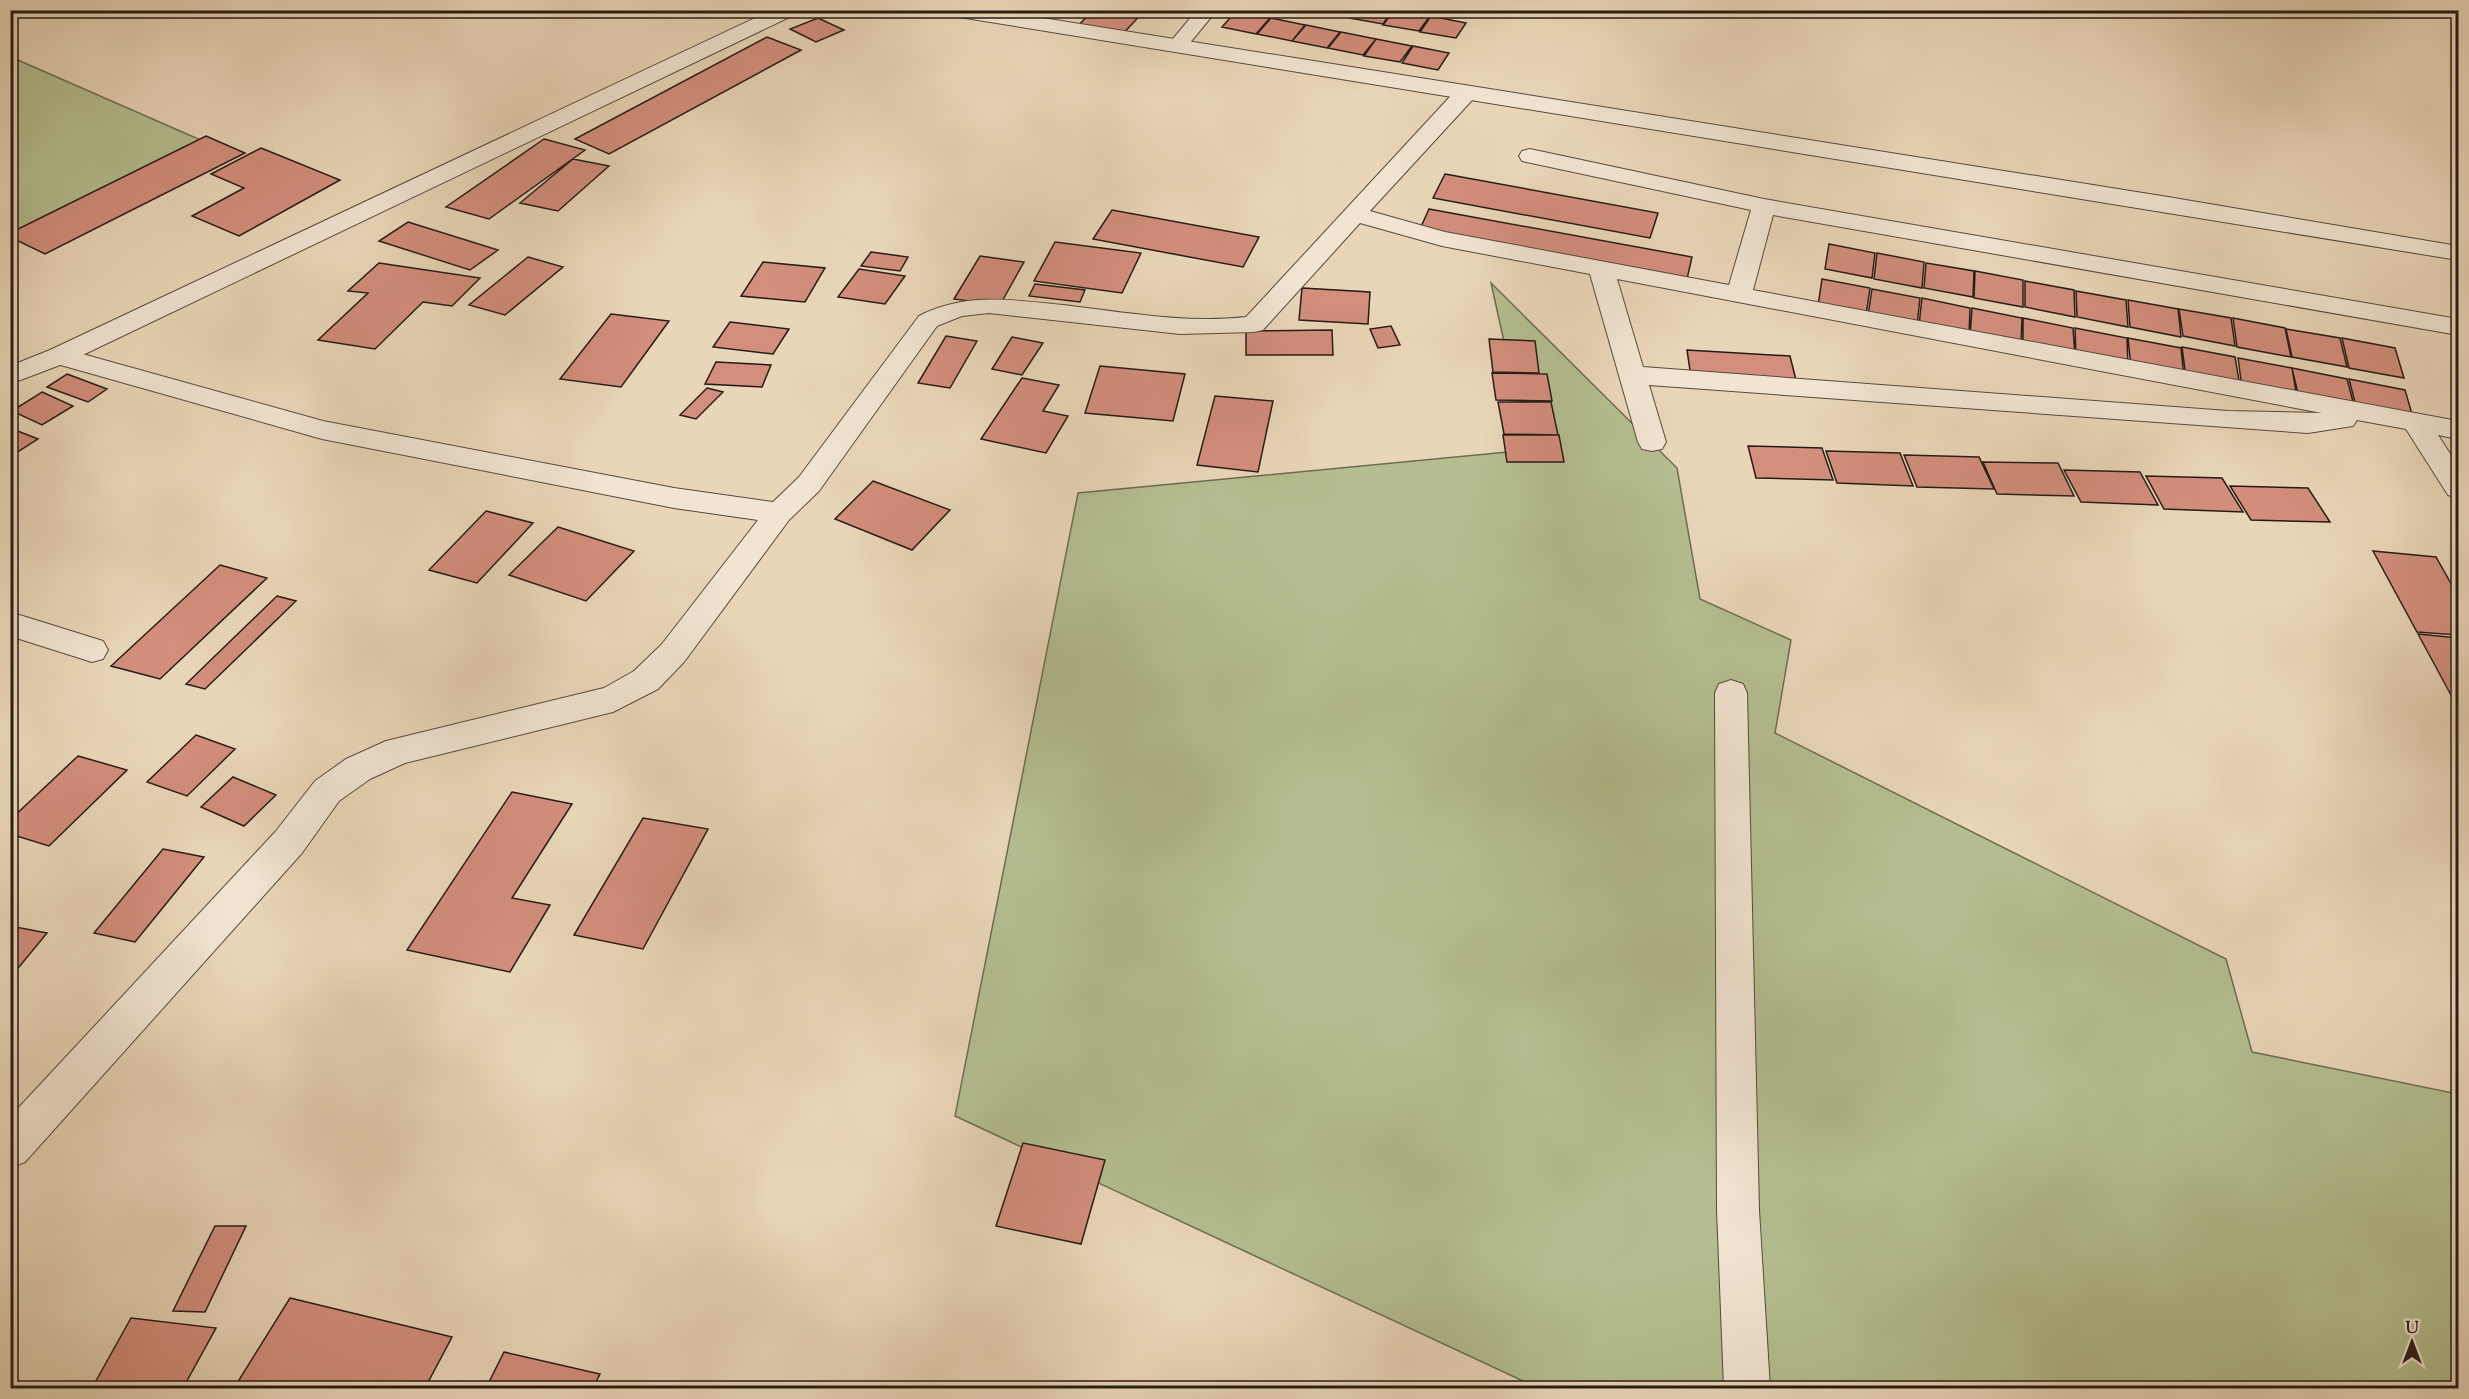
<svg xmlns="http://www.w3.org/2000/svg" width="2469" height="1399" font-family="'Sorts Mill Goudy',serif">
<rect width="100%" height="100%" fill="#e9d6b8"/>
<filter id="stains"><feTurbulence type="fractalNoise" baseFrequency=".00333" numOctaves="4"/><feColorMatrix values="0 0 0 0 .2 0 0 0 0 .09 0 0 0 0 .02 0 0 0 .5 -.17"/></filter>
<radialGradient id="worn" r=".72"><stop offset=".6" stop-color="#630" stop-opacity="0"/><stop offset="1" stop-color="#630" stop-opacity=".3"/></radialGradient>
<path fill="#b4be90" stroke="#6d6d52" stroke-width="1.5" d="M11,57L203,141L11,234Z
M1491,283L1677,468L1700,599L1791,640L1775,733L2226,959L2252,1052L2458,1094V1388H1538L955,1116L1078,493L1528,450Z"/>
<path fill="#d38e7d" stroke="#261c15" stroke-width="1.5" d="M1093,10H1145L1121,36L1076,28Z
M1314,10H1353L1348,17Z
M1354,10H1393L1383,24L1349,18Z
M1394,10H1401L1430,16L1419,31L1383,25Z
M1236,11L1270,18L1256,34L1222,27Z
M1431,16L1466,23L1456,38L1420,32Z
M818,18L844,30L816,42L790,29Z
M1271,18L1305,25L1292,41L1257,34Z
M1306,25L1340,32L1327,48L1292,41Z
M1341,32L1376,39L1363,55L1328,48Z
M767,37L801,50L609,154L575,139Z
M1376,39L1412,46L1400,62L1364,56Z
M1413,46L1449,53L1438,70L1402,63Z
M206,136L245,153L45,254L10,237V233Z
M544,139L585,150L489,219L446,207Z
M261,148L340,180L239,236L192,216L244,188L211,174Z
M573,159L609,166L558,211L520,203Z
M1445,174L1658,213L1650,238L1433,198Z
M1429,209L1692,257L1687,279L1420,229Z
M1112,210L1259,237L1243,267L1093,239Z
M408,222L498,250L470,270L379,241Z
M1055,242L1141,253L1122,293L1034,281Z
M1829,244L1875,253L1872,278L1825,269Z
M871,252L908,257L900,271L861,266Z
M1877,253L1924,262L1922,288L1874,279Z
M980,256L1024,262L1000,305L954,299Z
M528,257L563,267L505,315L469,305Z
M763,262L825,268L805,302L741,296Z
M379,263L480,278L452,306L423,302L375,349L318,340L368,293L348,291Z
M1926,263L1974,271L1973,297L1924,288Z
M859,269L905,276L885,304L838,297Z
M1975,271L2023,280V307L1974,298Z
M1822,279L1870,288L1866,315L1818,306Z
M2025,281L2074,290L2075,317L2025,307Z
M1035,284L1085,290L1080,302L1029,296Z
M1302,288L1370,292L1368,324L1299,320Z
M1872,289L1920,298L1917,325L1868,316Z
M2076,291L2126,300L2128,327L2077,317Z
M1922,298L1970,308L1969,335L1919,325Z
M2128,300L2178,309L2181,337L2130,327Z
M1972,308L2022,318L2021,346L1970,336Z
M2179,309L2231,318L2235,346L2183,336Z
M611,314L669,321L621,387L560,379Z
M2023,318L2073,328L2075,356L2023,346Z
M2233,318L2285,328L2291,357L2237,347Z
M730,322L789,329L773,354L713,347Z
M1391,326L1400,345L1378,348L1370,329Z
M2075,328L2127,338L2128,367L2076,356Z
M2286,329L2340,338L2347,367L2292,357Z
M1332,330L1333,355H1246V331Z
M946,336L977,341L950,388L918,383Z
M1012,337L1043,343L1022,375L992,369Z
M2128,338L2181,348L2184,377L2131,367Z
M2342,338L2395,348L2404,378L2349,368Z
M1489,339L1535,341L1539,373L1493,372Z
M2182,347L2235,357L2240,387L2186,377Z
M1687,350L1790,356L1797,384L1691,377Z
M2238,358L2292,368L2297,398L2242,388Z
M716,362L771,365L762,387L705,384Z
M1100,366L1185,374L1173,421L1085,413Z
M2292,368L2347,379L2355,409L2299,398Z
M1492,373L1547,374L1552,401L1496,400Z
M67,374L107,389L88,402L47,387Z
M1022,378L1059,385L1043,411L1068,416L1046,453L981,439Z
M2349,379L2405,390L2414,421L2357,410Z
M707,388L723,392L696,419L680,415Z
M42,392L73,406L42,425L12,411Z
M1215,396L1273,401L1258,472L1197,465Z
M1498,402H1551L1558,435L1504,434Z
M10,428L38,439L10,457Z
M1503,435H1559L1564,462H1507Z
M1748,446L1822,448L1833,480L1756,478Z
M1826,451L1900,453L1913,486L1837,483Z
M1904,455L1979,457L1994,489L1917,487Z
M1983,462L2058,463L2074,496L1997,494Z
M2064,470L2140,472L2158,505L2081,502Z
M2146,476L2222,478L2243,512L2164,509Z
M873,481L950,510L912,550L835,519Z
M2230,486L2308,488L2330,522L2251,520Z
M486,511L533,523L477,583L429,570Z
M558,527L634,551L586,601L509,575Z
M2373,551L2436,557L2458,596V635L2417,632Z
M220,565L267,578L160,679L111,666Z
M277,596L296,601L205,689L186,684Z
M2418,634L2458,638V708Z
M196,735L235,749L187,796L147,782Z
M78,756L127,770L49,846L10,834V820Z
M233,777L276,795L244,826L201,807Z
M512,792L572,804L512,898L550,905L510,972L407,950Z
M643,818L708,829L643,949L574,935Z
M163,849L204,857L135,942L94,933Z
M10,926L47,933L10,978Z
M1023,1143L1105,1160L1081,1244L996,1226Z
M215,1226H246L205,1312L173,1311Z
M290,1298L452,1337L425,1388H234Z
M131,1318L216,1328L183,1388H92Z
M504,1352L600,1374L593,1388H486Z"/>
<g fill="none" stroke-linecap="round" stroke-linejoin="round">
<defs>
<path id="minor" d="M1197,10H1217L1184,50H1170L1167,46Z
M1466,87L1474,88L1477,93L1474,98L1370,211L1445,232L1729,285L1751,210L1522,161L1519,156L1522,151L1530,149L1764,199L2458,319V335L1773,215L1753,290L2458,421V439L2438,435L2458,466V498L2448,495L2406,429L2357,420L2353,426L2308,433L1649,385L1666,442L1662,449L1652,451L1642,449L1638,442L1590,274L1442,246L1360,223L1263,330L1254,332L1180,334L989,313L962,316L937,326L819,491L789,520L684,662L658,689L613,712L405,763L370,779L339,801L302,853L25,1162L10,1168V1117L276,831L315,781L346,759L386,741L604,688L634,671L662,644L758,520L674,508L322,439L50,362L46,356L50,350L59,348L68,350L323,421L674,488L773,502L799,477L919,316C966,292 1012,300 1063,305C1124,312 1185,324 1246,317L1458,88ZM1617,279L2322,413L2228,411L1643,367Z
M10,612L103,641L108,650L103,659L92,662L10,636Z
M1731,680L1743,684L1747,693L1759,1210L1770,1388H1724L1717,1210L1715,693L1719,684Z"/>
<path id="tertiary" d="M772,10H798L796,14L68,362L10,384V366L50,350Z
M944,10H993L2168,197L2458,246V260L953,16Z"/>
</defs>
<use href="#minor" stroke="#574a3e" stroke-width="2"/>
<use href="#tertiary" stroke="#574a3e" stroke-width="2"/>
<use href="#minor" fill="#f1e4d1" fill-rule="evenodd"/>
<use href="#tertiary" fill="#f1e4d1" fill-rule="evenodd"/>
</g>
<rect width="2469" height="1399" fill="none" stroke="#e9d6b8" stroke-width="36"/>
<rect x="12" y="12" width="2445" height="1375" fill="none" stroke="#261c15" stroke-width="3"/>
<rect x="18" y="18" width="2433" height="1363" fill="none" stroke="#261c15" stroke-width="1.5"/>
<g transform="translate(2412 1342)" stroke="#f1e4d1" stroke-width="4.5" paint-order="stroke">
<path d="M0-4.5L10 22L0 15L-10 22Z" fill="#261c15"/>
<text y="-9" font-size="16" font-weight="bold" text-anchor="middle" fill="#261c15">U</text>
</g>
<rect width="100%" height="100%" filter="url(#stains)"/>
<rect width="100%" height="100%" fill="url(#worn)"/>
</svg>
